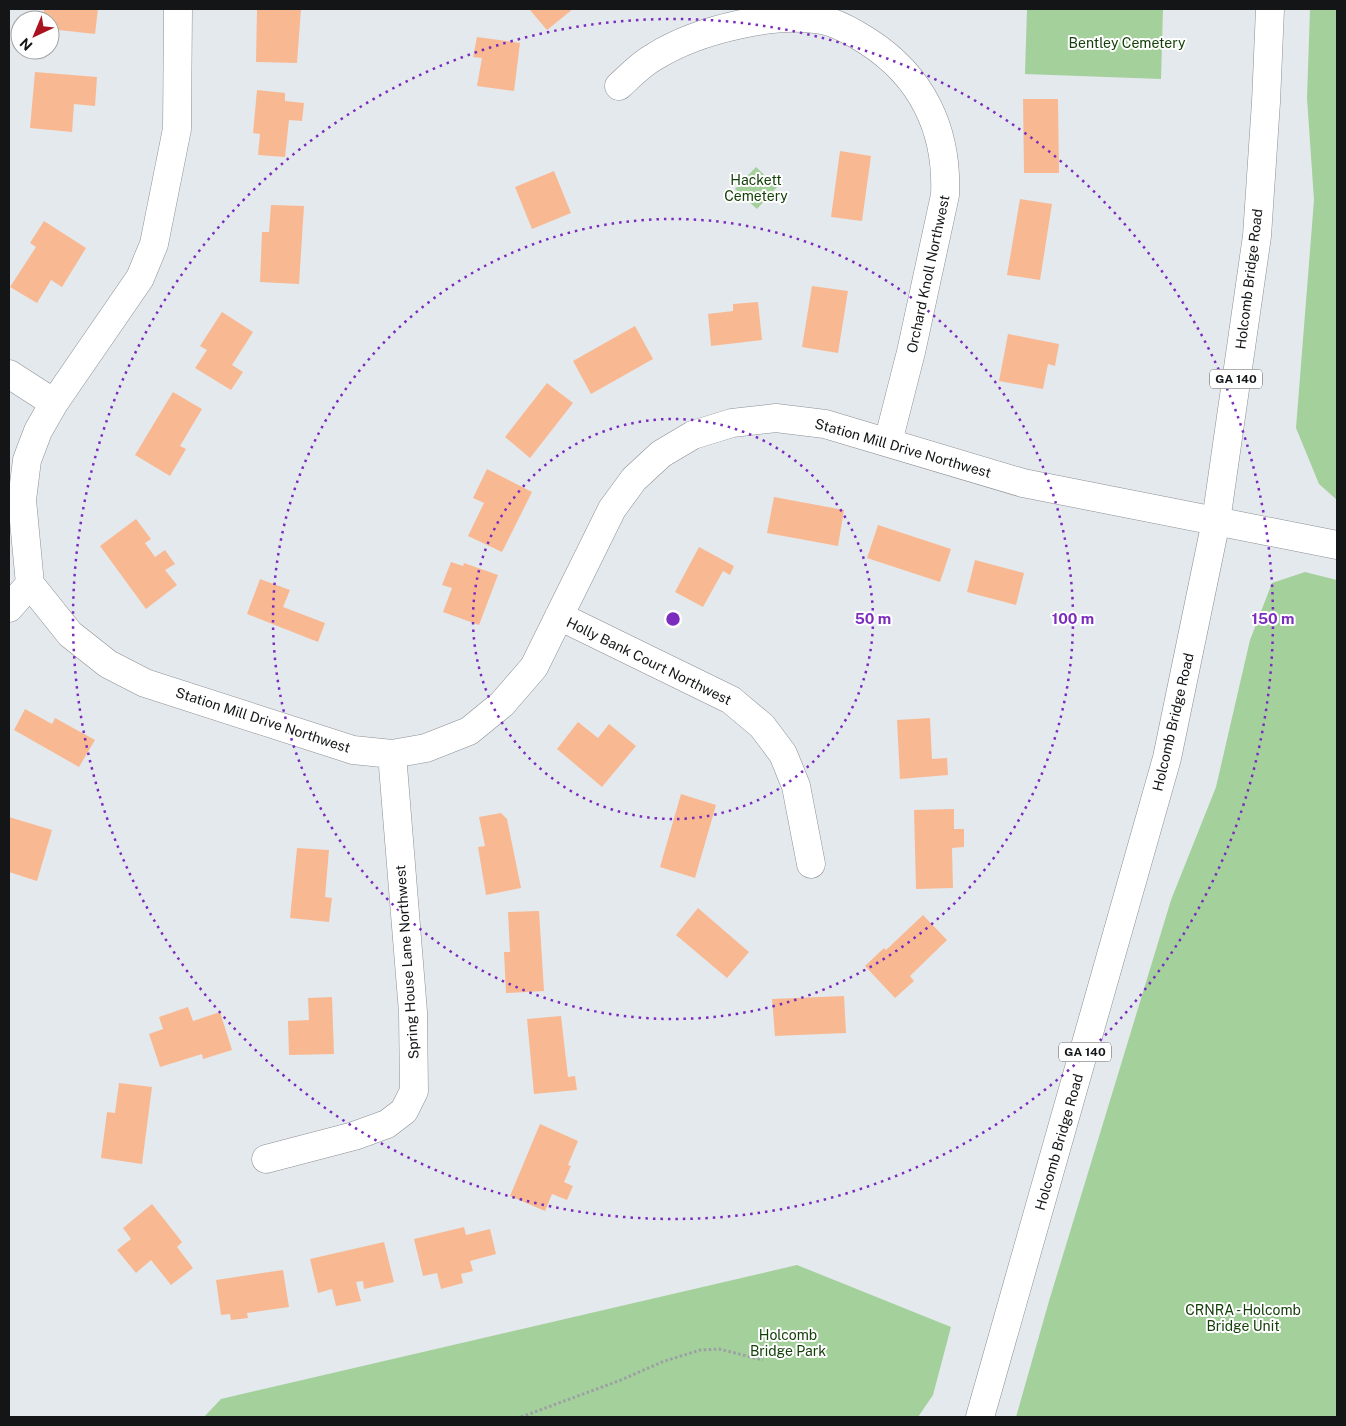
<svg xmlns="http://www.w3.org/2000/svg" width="1346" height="1426" font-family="'Public Sans',sans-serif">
<rect width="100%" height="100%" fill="#e4e9ee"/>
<path fill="#a4d09b" d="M1027,9H1163L1161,79L1025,74Z
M1310,9H1337V500L1319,484L1296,428L1314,200L1307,98Z
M756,167L777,187L757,209L735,189Z
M1305,572L1337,580V1417H1016L1049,1301L1171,900L1216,787L1250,640L1272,583Z
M797,1265L951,1327L933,1395L918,1417H204L221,1399Z"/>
<path fill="#f8b992" d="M44,9H98L95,34L50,29V20H43Z
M257,9H301L297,63L256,62Z
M529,9H573L547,30Z
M477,37L520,43L514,91L477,86L482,58L473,57Z
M35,72L97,77L95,106L74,104L72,132L30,128Z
M257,90L285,93V101L304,103L302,121L289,120L285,157L258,155L260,134L253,133Z
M1023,99H1058L1059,173H1024Z
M840,151L871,156L862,221L831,217Z
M554,171L571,213L532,229L515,187Z
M1020,199L1052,204L1040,280L1007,275Z
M271,205L304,206L299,284L260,282L262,232H269Z
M44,221L86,248L62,287L51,280L37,303L10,287L36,247L30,243Z
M812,286L848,291L838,353L802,347Z
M758,302L762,340L711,346L708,314L733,311V304Z
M222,312L253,332L232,365L243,372L231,390L195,368L207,350L200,346Z
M635,326L653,359L591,394L573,361Z
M1008,334L1059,344L1055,366L1048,364L1043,389L999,381Z
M547,383L573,403L530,458L505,437Z
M173,392L202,409L180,446L186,449L170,476L135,455Z
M487,469L532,492L502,552L468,536L484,503L473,498Z
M774,497L844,510L838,546L767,533Z
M136,519L151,539L145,543L155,557L165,550L175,564L165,570L177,585L146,609L100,546Z
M878,525L951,549L940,582L867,558Z
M699,547L734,566L730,575L723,571L703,607L675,592Z
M975,560L1024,573L1016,605L967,592Z
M451,562L463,566L464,563L498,575L479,625L443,612L452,588L442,585Z
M260,579L290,590L283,607L325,623L318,642L247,614Z
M25,709L52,724L55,718L95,740L79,767L14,730Z
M930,718L932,759L947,758L948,775L900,779L897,720Z
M578,722L598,738L609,724L636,746L602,787L557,749Z
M681,794L716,805L695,878L660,867Z
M954,809V829H964V847L952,848L953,888L916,889L914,810Z
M501,813L507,819L521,888L486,895L478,847L485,846L479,817Z
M9,817L52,830L37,881L9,872Z
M297,848L329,850L325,897L332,898L329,922L290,918Z
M698,908L749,952L727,978L676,935Z
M539,911L544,991L506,993L504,952H510L508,912Z
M923,915L947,940L910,976L914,981L895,998L865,966L884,948L886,950Z
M844,996L846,1033L775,1036L772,999Z
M332,997L334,1054L289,1055L288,1021L309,1020L308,998Z
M188,1007L193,1021L220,1012L232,1050L203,1059L202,1054L160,1067L149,1034L163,1029L159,1017Z
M561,1016L568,1077L575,1076L577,1090L534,1094L527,1019Z
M119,1083L152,1087L142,1164L101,1158L107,1112L115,1113Z
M540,1124L578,1141L568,1165L571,1166L564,1182L573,1186L567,1200L552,1194L545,1211L510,1196Z
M152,1204L182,1242L177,1247L193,1268L171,1285L151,1260L136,1273L117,1250L131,1239L123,1228Z
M464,1227L466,1235L490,1229L496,1254L470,1261L473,1271L461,1274L463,1283L441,1289L437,1273L423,1276L414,1239Z
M384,1242L394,1282L364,1289L363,1281L356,1282L361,1301L336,1306L332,1289L318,1293L310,1259Z
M283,1270L289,1307L247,1313L248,1318L231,1320L230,1314L221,1315L216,1280Z"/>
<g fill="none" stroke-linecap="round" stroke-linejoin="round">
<defs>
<path id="street" d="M178,9L177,129L154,244L140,278L54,403L38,431L27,460L22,500L30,584L70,634L108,664L145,683L353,750L392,754L426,748L469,731L502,704L534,667L612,509L634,479L661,454L693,435L732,423L776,418L825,424L1023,483L1337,545
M619,86C630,76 641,64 654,57C697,30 780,9 830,22C842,26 856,34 867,41C922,76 948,130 945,195L911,352L888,442
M9,374L54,403
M9,608L30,584
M559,616L731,700L762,726L783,754L796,786L811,864
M266,1159L354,1136L387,1124L404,1111L414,1091L413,1012L392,754"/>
<path id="primary" d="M980,1417L1167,758L1216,521L1257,236L1266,102L1270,9"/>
</defs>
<use href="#street" stroke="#8b8f94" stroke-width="29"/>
<use href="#primary" stroke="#8b8f94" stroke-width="29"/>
<path stroke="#9ca0a4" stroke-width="3" stroke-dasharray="2.5 2.5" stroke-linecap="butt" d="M521,1417L621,1380L662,1362L700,1350L719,1349L763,1360"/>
<use href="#street" stroke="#fff" stroke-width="28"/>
<use href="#primary" stroke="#fff" stroke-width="28"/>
</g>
<g fill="none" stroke="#7b2cbf" stroke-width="2.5" stroke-dasharray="2.5 5">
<circle cx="673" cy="619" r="200"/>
<circle cx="673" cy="619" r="400"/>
<circle cx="673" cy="619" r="600"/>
</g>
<g text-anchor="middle" stroke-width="4" stroke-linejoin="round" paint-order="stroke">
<g fill="#fff" stroke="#5a5b5c" stroke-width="1">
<rect x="1210" y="369.5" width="52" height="19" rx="4"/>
<rect x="1059" y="1042.5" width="52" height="19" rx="4"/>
</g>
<g font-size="12" font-weight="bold" fill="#131516">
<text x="1236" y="383">GA 140</text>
<text x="1085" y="1056">GA 140</text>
</g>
<g font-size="14" fill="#144009" stroke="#fff">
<text x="1127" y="48">Bentley Cemetery</text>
<text x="756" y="185">Hackett<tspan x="756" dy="16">Cemetery</tspan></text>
<text x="1243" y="1315">CRNRA - Holcomb<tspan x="1243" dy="16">Bridge Unit</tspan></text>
<text x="788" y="1340">Holcomb<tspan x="788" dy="16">Bridge Park</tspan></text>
</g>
<g font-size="14" fill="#131516" stroke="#fff">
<text transform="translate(928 274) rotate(-78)" y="5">Orchard Knoll Northwest</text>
<text transform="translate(1249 279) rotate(-83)" y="5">Holcomb Bridge Road</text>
<text transform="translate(903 448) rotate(16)" y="5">Station Mill Drive Northwest</text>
<text transform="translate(649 661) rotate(26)" y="5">Holly Bank Court Northwest</text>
<text transform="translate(263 720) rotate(18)" y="5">Station Mill Drive Northwest</text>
<text transform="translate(1173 722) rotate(-77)" y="5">Holcomb Bridge Road</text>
<text transform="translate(407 962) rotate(-94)" y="5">Spring House Lane Northwest</text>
<text transform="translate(1059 1142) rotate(-74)" y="5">Holcomb Bridge Road</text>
</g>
</g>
<circle cx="673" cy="619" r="8" fill="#7b2cbf" stroke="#fff" stroke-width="2.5"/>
<g font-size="15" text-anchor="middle" font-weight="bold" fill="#7b2cbf" stroke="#fff" stroke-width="4" stroke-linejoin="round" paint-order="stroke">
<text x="873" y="624">50 m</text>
<text x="1073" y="624">100 m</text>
<text x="1273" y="624">150 m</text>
</g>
<rect width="1346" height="1426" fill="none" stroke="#131516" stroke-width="20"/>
<g transform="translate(35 35) rotate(224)"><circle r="24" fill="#ffffff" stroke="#a1a1a2"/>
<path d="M0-4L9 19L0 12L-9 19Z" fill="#a9131f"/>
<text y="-8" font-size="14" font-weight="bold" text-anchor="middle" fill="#131516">N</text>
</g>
</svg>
